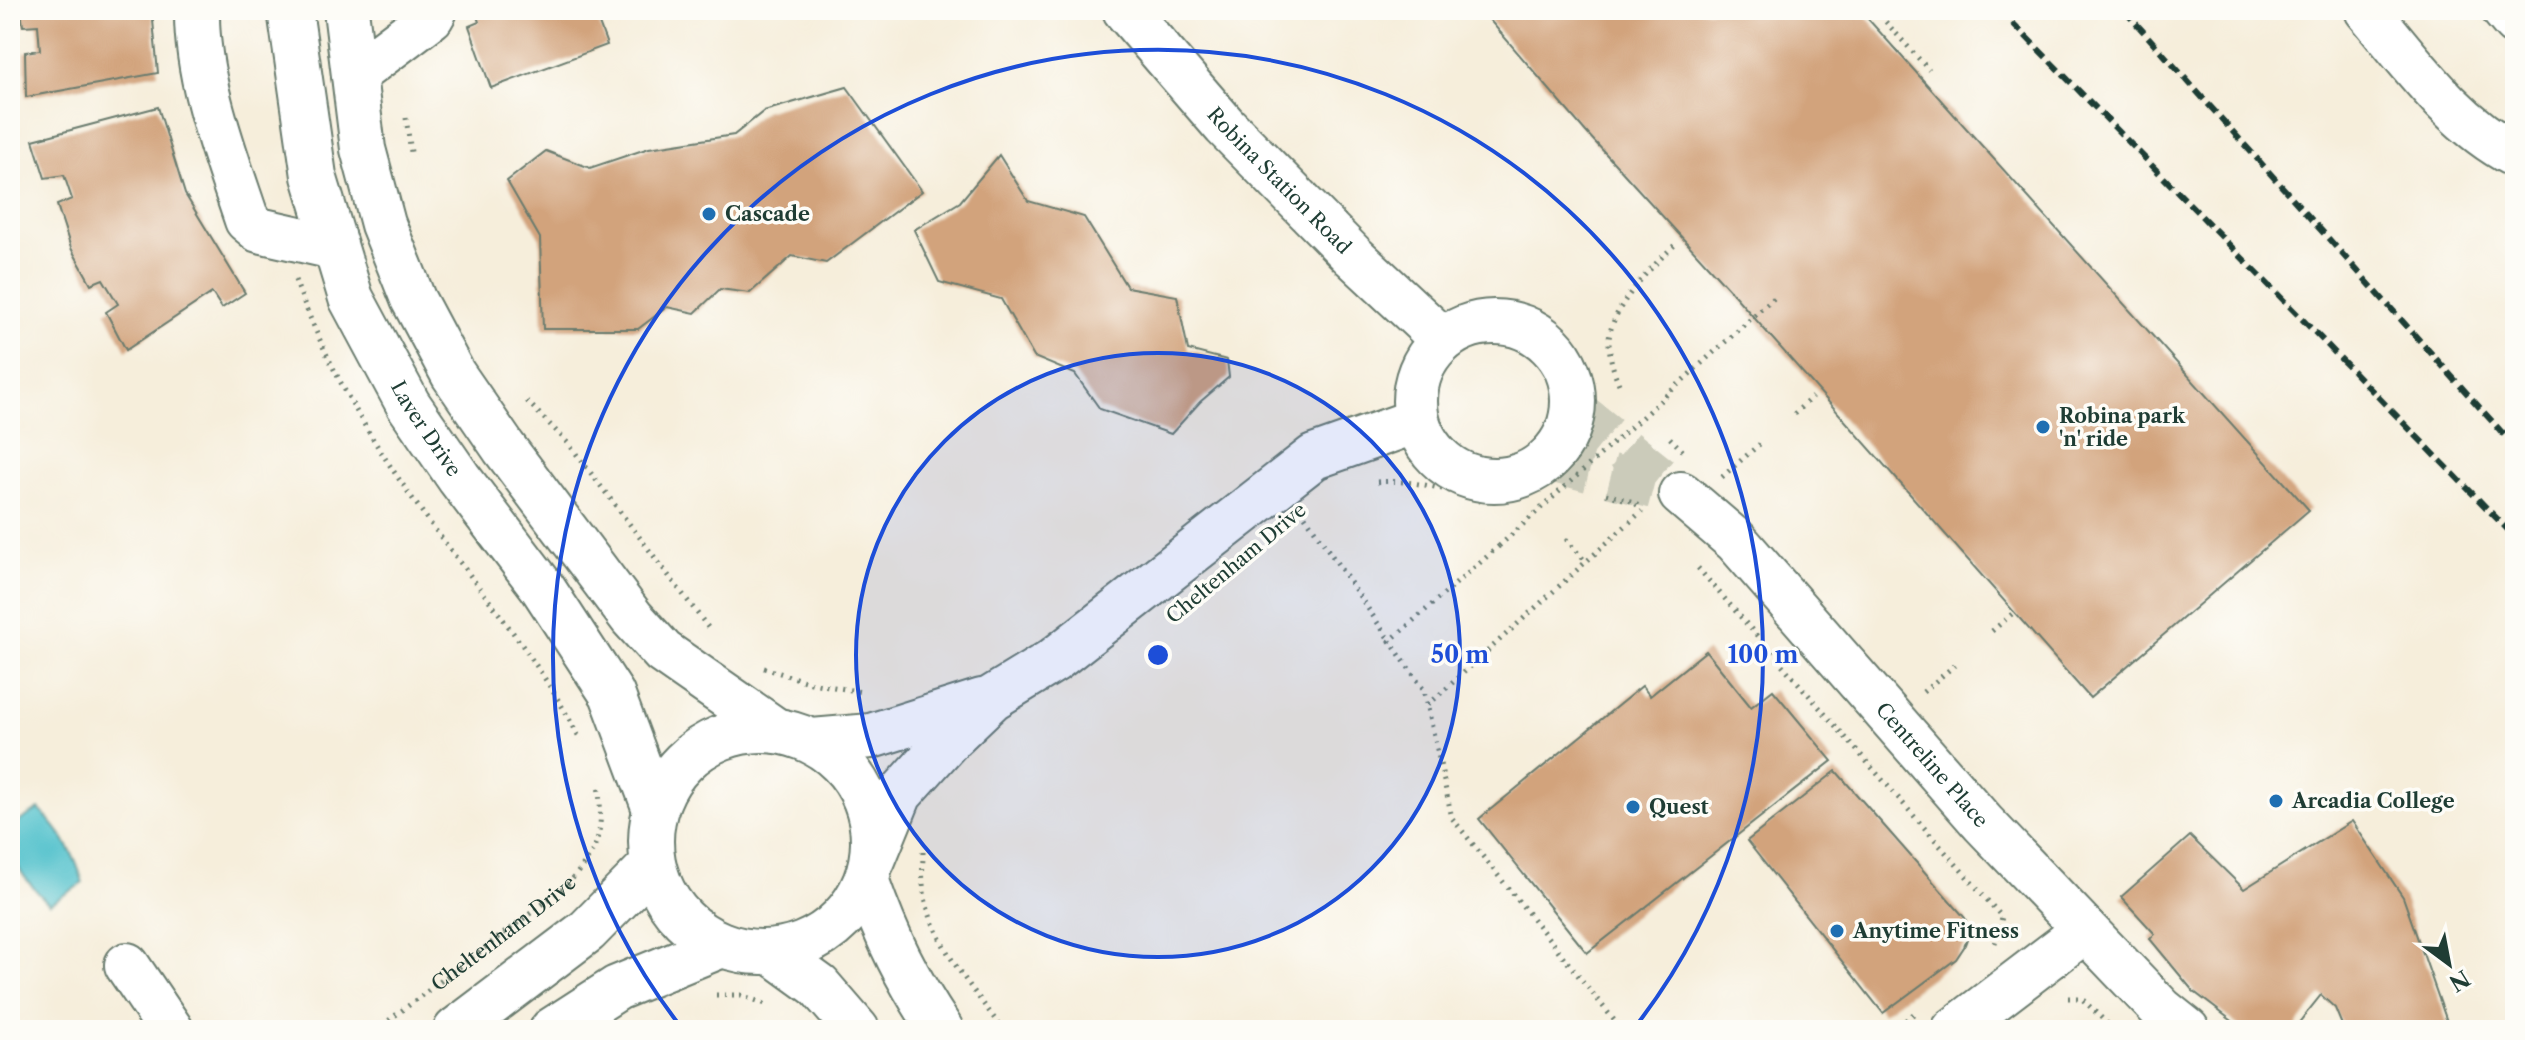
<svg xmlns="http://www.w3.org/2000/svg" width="2525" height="1040" font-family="'Libre Caslon Text',serif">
<rect width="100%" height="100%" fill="#fdfcf7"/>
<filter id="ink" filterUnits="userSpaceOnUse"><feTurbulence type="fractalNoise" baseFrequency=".0125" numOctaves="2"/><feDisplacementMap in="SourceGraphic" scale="16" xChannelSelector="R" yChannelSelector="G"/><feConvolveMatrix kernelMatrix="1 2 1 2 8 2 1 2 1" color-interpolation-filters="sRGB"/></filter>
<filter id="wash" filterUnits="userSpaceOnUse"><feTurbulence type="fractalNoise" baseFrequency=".006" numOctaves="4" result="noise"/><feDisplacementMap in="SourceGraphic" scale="32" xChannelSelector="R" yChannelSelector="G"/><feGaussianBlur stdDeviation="1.8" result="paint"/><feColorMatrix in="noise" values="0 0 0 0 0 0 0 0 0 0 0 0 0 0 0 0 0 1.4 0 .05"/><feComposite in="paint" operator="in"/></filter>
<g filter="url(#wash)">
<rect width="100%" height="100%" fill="#f6eedb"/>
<path fill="#56c3cd" stroke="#3a8080" stroke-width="2" d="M39,809C61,832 75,853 83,883L49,904C24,878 10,865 10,827Z"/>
<g id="blocks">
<path fill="#d2a37c" d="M21,10H152L158,73L26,97L25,52L40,50L38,25L23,26Z
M475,10H594L607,45L491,88L469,26L479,22Z
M1481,10H1860L2309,510L2090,698L1727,287L1586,132Z
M847,87L922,191L826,263L792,256L750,293L720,289L695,313L667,307L638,329H543L540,238L507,181L546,151L590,168L649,148L734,135L764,111Z
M158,107L185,194L245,293L222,308L212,293L126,350L106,312L118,304L103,279L91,284L71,248L57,205L72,199L64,175L45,178L33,140Z
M999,155L1028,201L1084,217L1127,287L1177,296L1188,350L1227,360L1229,377L1200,402L1171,434L1100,409L1075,374L1034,357L1001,299L939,282L914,230L960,202Z
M1706,651L1751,707L1773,690L1832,761L1587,953L1479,819L1642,686L1650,696Z
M1836,771L1965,918L1969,934L1964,947L1956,959L1883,1013L1747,841Z
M2352,821L2403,897L2450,1030H2344L2335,1008L2321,995L2293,1030H2244L2193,991L2150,939L2155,934L2121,897L2190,836L2244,889Z"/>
</g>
</g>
<g filter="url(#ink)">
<use href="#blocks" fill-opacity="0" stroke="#6a7b6e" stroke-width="2"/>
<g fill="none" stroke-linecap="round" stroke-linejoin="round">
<path stroke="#cbcbba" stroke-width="44" stroke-dasharray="44 22" stroke-linecap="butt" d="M1573,409L1666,483
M1547,459L1681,494"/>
<defs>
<g id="minor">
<path d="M197,10C196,80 225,154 247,220L259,230L334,247"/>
<path id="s2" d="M1125,10L1225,126L1353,256L1443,340"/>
<path d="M2367,10C2412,63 2452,122 2515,155"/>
<path d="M2504,10L2515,23"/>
<path d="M354,75L431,17L435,10"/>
<circle cx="1494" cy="401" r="79"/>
<path id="s3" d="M1681,494L1736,541L1983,823L2162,1010L2187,1030"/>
<path d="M812,741L871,736L982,701"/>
<path d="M873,860L900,794L951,737L992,698L1054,660L1314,457L1416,421"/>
<path d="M867,882C887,939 907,979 941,1030"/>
<path d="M772,952L819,986L857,1030"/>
<path d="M127,965L171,1030"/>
<path d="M1954,1030L2084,931"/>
</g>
<g id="major">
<path id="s4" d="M290,10L314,176L351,298L408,404L459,478L542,587L612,694L655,809"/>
<path d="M346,10L363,149L383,224L413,299L453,374L504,448L632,618L663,652L775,730"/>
<circle cx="762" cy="841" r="111"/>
<path d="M456,1030L587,931L653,864"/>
<path d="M552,1030L617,988L722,945"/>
</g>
</defs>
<use href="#minor" stroke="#6a7b6e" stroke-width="48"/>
<use href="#major" stroke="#6a7b6e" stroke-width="48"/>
<g stroke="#6a7b6e" stroke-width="5" stroke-dasharray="2 6" stroke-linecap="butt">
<path d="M1875,10L1929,70"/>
<path d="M406,118L411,152"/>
<path d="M295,280C328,367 366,434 420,509C475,585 537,655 580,739"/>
<path d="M1619,384C1613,370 1609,356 1609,340C1611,306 1655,263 1678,242"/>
<path d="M527,401L568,443L710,630"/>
<path d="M1794,414L1812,397"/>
<path d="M1670,438L1683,451"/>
<path d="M1722,477L1763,441"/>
<path d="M1377,482C1416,479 1449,490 1485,503"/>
<path d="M1606,494L1634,502L1641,509"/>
<path d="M1305,516L1390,641"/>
<path d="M1566,539L1586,562"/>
<path d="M1499,546L1390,641L1424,690L1452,818L1622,1030"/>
<path d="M1698,568L2002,917L1995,943"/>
<path d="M1992,631L2012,614"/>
<path d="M764,668L811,683L862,692"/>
<path d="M1923,692L1956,664"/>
<path d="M1428,705L1642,511"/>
<path d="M923,852C923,863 922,873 923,884C928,939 972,987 1003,1030"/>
<path d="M716,995H741L768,1005"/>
<path d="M2068,998H2081L2114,1030"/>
<path id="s1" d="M376,1030L564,888C598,851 605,835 598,785"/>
<path d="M1893,1030L1916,1012"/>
</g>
<use href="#minor" stroke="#fff" stroke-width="44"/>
<use href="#major" stroke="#fff" stroke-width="44"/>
<path stroke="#1f3d34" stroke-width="6" stroke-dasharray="12 6" stroke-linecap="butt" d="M2000,10L2515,537
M2124,10L2515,447"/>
<path stroke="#6a7b6e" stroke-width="5" stroke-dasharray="2 6" stroke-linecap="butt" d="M1499,546L1774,298"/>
</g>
</g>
<circle cx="1158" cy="655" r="302" fill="#1d4ed8" fill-opacity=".12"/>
<g fill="none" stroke="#1d4ed8" stroke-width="4">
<circle cx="1158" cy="655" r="302"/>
<path d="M681 1027A605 605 0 1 1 1635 1027"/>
</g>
<g fill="#1f6fb2" stroke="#fdfcf7" stroke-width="3">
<circle cx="709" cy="214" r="8"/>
<circle cx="2043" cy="427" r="8"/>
<circle cx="2276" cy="801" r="8"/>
<circle cx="1633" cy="807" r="8"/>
<circle cx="1837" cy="931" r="8"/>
</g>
<g text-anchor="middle" stroke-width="7" stroke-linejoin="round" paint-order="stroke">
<g font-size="20" fill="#1f3d34" stroke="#fdfcf7">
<text dy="7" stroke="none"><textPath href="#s2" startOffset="230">Robina Station Road</textPath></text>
<text dy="7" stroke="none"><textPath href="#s4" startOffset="446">Laver Drive</textPath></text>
<text transform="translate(1236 563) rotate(-40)" y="7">Cheltenham Drive</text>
<text dy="7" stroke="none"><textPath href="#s3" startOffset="370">Centreline Place</textPath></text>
<text dy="7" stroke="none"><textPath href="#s1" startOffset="160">Cheltenham Drive</textPath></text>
</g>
<g font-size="20" font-weight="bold" fill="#1f3d34" stroke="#fdfcf7" text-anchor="start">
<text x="725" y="221">Cascade</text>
<text x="2059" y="423">Robina park<tspan x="2059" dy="23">'n' ride</tspan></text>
<text x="2292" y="808">Arcadia College</text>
<text x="1649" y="814">Quest</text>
<text x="1853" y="938">Anytime Fitness</text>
</g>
</g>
<circle cx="1158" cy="655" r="12" fill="#1d4ed8" stroke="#fdfcf7" stroke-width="4"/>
<g font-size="24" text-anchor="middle" font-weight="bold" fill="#1d4ed8" stroke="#fdfcf7" stroke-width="7" stroke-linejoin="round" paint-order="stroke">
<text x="1460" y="663">50 m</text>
<text x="1763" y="663">100 m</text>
</g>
<rect width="2525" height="1040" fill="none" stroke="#fdfcf7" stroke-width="40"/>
<g transform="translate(2449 964) rotate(148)" stroke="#fdfcf7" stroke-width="6" paint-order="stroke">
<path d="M0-6L14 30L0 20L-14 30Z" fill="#1f3d34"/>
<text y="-12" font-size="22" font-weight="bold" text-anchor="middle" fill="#1f3d34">N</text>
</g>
</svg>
